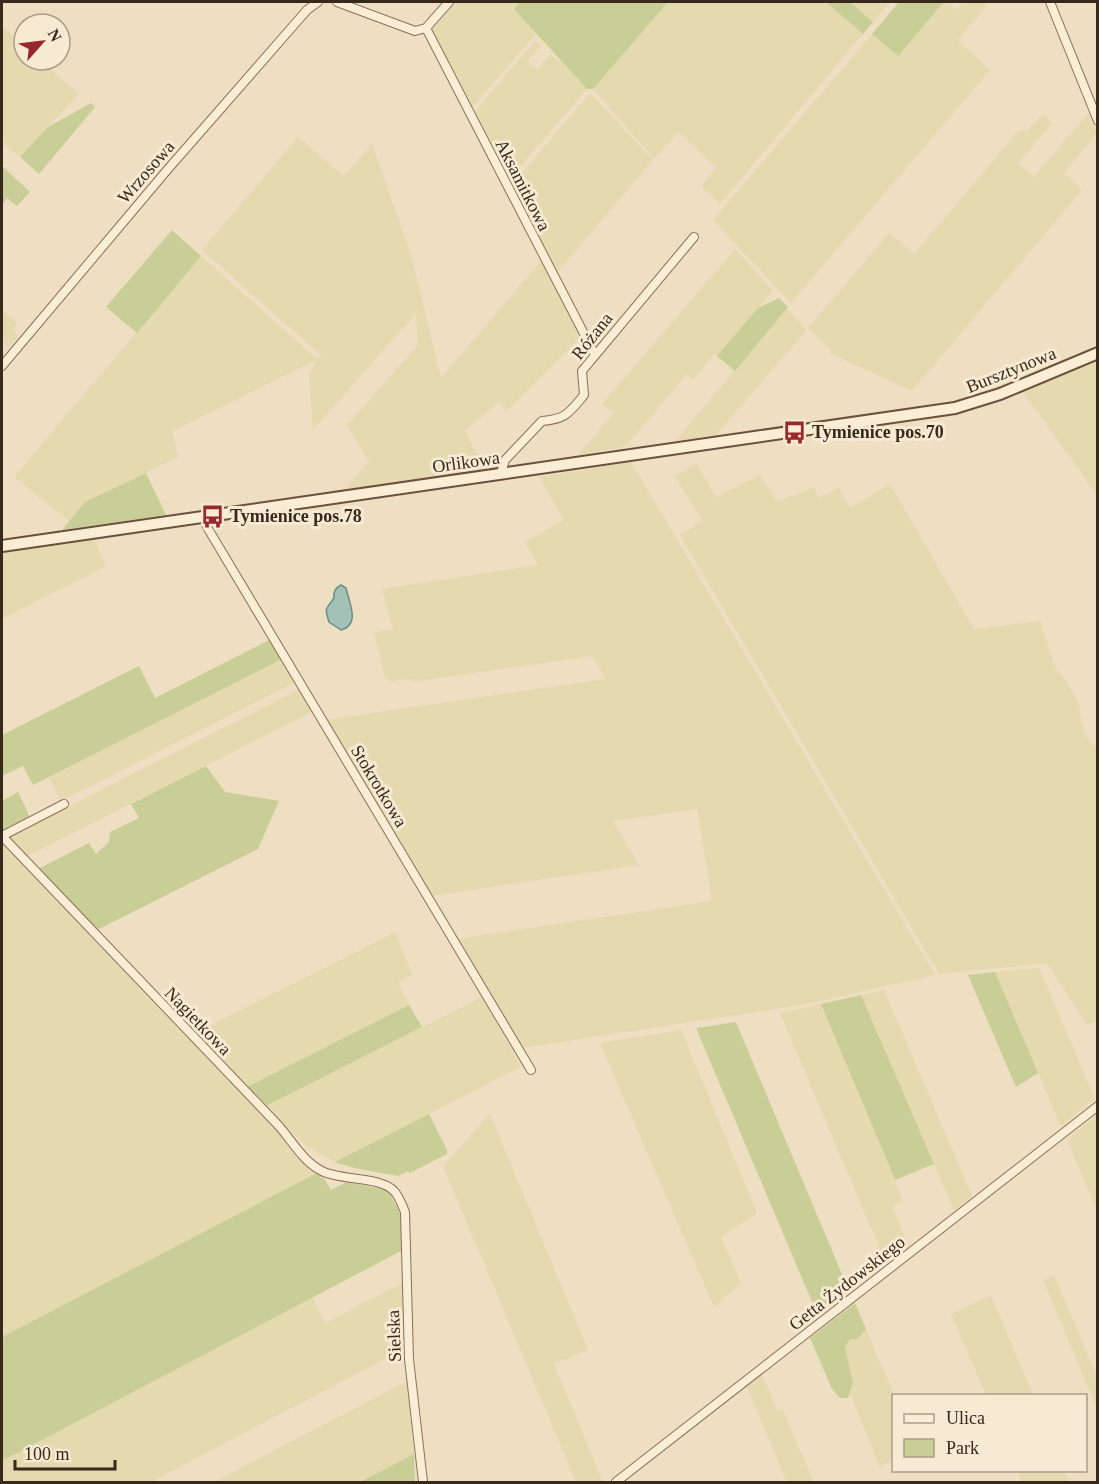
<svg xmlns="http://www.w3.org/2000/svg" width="1099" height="1484" font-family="'Times New Roman',serif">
<rect width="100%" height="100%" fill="#efdfc2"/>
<path fill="#e4d9af" d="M455,2H520L514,9L537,32L470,110L429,31Z
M668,2H826L863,34L720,204L701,187L716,167L678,132L654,159L593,89Z
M850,2H891L873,22Z
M944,2H948L957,9L964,2H982L987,5L958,40L990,70L791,303L713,220L872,34L898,56Z
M2,26L24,46V60H40L79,94L20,157L2,141Z
M535,41L541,46L528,60L529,64L537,70L550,55L564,64L587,89L507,182L472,115Z
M590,93L653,160L555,275L510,187Z
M1089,112L1097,133L1064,173L1082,190L912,391L830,353L832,350L808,328L889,233L914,254L1019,130H1028L1043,115L1052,123L1018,163L1034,177Z
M298,137L344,176L372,144L412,258L441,378L542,260L580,338L506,412L500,401L465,431L475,450L490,468L345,489L369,461L347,425L418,345L416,313L313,430L309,375L317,360L172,431L178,457L85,502L69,521L14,477L201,256L317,359L321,355L202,250Z
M735,249L773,291L717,356L715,354L693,380L687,374L625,447L578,455L614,413L602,404Z
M2,309L18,324L13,330L18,337L9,348L2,341Z
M787,309L807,330L803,334L716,435L675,441Z
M1097,359V495L1023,392Z
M631,462L935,975L807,1004L522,1048L456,939L712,901L697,809L613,821L639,865L432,896L427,892L324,720L606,679L592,656L412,682L411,679L391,681L385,677L374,632L393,630L382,589L538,565L525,542L564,520L539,477Z
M696,463L716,497L760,475L777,502L814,487L819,498L839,488L850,508L890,484L974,629L1040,621L1055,667L1067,682L1078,701L1085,736L1097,748V1021L1087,1025L1047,963L939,974L680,535L702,521L675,476Z
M94,539L106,566L2,619V553Z
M282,659L296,682L61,801L49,777Z
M300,689L314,711L25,857L6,838Z
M2,844L317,1173L2,1337Z
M395,932L412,975L398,982L409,1005L245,1088L194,1034Z
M1039,968L1095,1099L1061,1126L995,972Z
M884,990L972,1196L954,1210L861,995Z
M482,997L521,1067L429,1114L335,1162L305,1145L264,1107Z
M821,1004L903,1201L892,1207L909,1246L886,1263L780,1013Z
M681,1030L757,1213L721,1237L741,1283L714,1307L600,1043Z
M490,1114L588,1350L554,1364L603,1482H576L443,1166Z
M1097,1115V1211L1067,1139Z
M1054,1275L1097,1377V1408L1043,1280Z
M402,1283L404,1349L151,1482H2V1461L312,1297L325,1323Z
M991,1296L1033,1395H986L951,1314Z
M866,1329L894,1395L893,1460L880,1467L850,1393L853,1383L845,1347L850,1339H857Z
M762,1375L777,1410L782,1409L814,1482H787L747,1387Z
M407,1381L414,1454L359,1482H214Z
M1017,1471H1064L1070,1482H1022Z"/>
<path fill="#c9cd96" d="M520,2H668L593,89H587L514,9Z
M826,2H850L873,22L863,34Z
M899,2H944L898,56L872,34Z
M91,103L95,107L39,174L20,157L48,127Z
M2,166L30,192L17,206L7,198L2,205Z
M172,230L201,256L137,333L106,307Z
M779,298L788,307L735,371L717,356L758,308Z
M146,473L166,515L62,530L85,502Z
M271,639L282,659L33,785L23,766L2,776V735L139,666L155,698Z
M206,766L225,792L279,801L258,849L95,931L36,870L89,843L96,854L109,842L110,832L139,818L131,804Z
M18,792L30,817L2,831V801Z
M995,972L1038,1073L1016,1087L968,975Z
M861,995L934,1164L895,1180L821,1004Z
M409,1005L422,1027L264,1107L245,1088Z
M736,1022L849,1291L818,1316L696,1028Z
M429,1114L447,1150V1154L410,1173L408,1171L398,1176L354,1168L335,1162Z
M317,1173L325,1180L331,1190L347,1182L388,1190L401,1215V1251L2,1461V1337Z
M855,1303L866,1329L857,1339H850L845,1347L853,1383L848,1398H840L832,1389L810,1338Z
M414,1454L415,1482H360Z"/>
<path fill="#a4c1b7" stroke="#6b8f85" stroke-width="1.5" d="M341,585L346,588C349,602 361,625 341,630L329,622C324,606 326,610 334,598C333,592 335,588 341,585Z"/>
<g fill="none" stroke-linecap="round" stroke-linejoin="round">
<defs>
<path id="street" d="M337,2L415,31L426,28L449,2
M1050,2L1098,121
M426,28L595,355
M2,366L168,169L307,10L318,2
M501,473L505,460L542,421C566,419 569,413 584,395L582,371L694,237
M204,517L207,527L531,1070
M2,836L277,1124C292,1140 302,1161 322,1171C341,1181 380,1176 394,1191C399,1196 402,1205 405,1212L409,1359L423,1482
M2,836L64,804
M616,1482L1098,1106"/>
<path id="secondary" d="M2,546L955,408L1000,394L1098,353"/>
</defs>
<use href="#street" stroke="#897059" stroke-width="10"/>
<use href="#secondary" stroke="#6b513c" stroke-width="14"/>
<use href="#street" stroke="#f9edd5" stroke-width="8"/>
<use href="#secondary" stroke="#f9edd5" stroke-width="10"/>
</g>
<defs>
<symbol id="bus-bare" viewBox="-9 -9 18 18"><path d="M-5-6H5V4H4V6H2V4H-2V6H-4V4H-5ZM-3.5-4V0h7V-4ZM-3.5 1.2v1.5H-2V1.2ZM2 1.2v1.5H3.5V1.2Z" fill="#99282e" stroke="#f6ead2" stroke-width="2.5" paint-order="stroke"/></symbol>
</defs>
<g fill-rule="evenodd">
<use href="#bus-bare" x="778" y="416" width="33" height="33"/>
<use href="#bus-bare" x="196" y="500" width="33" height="33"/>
</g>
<g text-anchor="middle" stroke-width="6" stroke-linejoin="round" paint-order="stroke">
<g font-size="18" fill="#38291d" stroke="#f6ead2">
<text transform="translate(146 172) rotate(-49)" y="6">Wrzosowa</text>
<text transform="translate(523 185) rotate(63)" y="6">Aksamitkowa</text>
<text transform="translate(592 336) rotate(-52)" y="6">Różana</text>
<text transform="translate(1011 370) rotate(-22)" y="6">Bursztynowa</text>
<text transform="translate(466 462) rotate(-8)" y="6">Orlikowa</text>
<text transform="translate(379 786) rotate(59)" y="6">Stokrotkowa</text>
<text transform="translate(198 1021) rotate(46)" y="6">Nagietkowa</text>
<text transform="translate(847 1283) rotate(-38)" y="6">Getta Żydowskiego</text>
<text transform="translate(394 1336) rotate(-92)" y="6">Sielska</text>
</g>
<g font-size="18" font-weight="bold" fill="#38291d" stroke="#f6ead2" text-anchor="start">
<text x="812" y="438">Tymienice pos.70</text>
<text x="230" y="522">Tymienice pos.78</text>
</g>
</g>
<rect width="1099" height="1484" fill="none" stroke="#38291d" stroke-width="6"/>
<rect x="892" y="1394" width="195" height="78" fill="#f6ead2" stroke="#aa9d8a" stroke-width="1.5"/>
<rect x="904" y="1414" width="30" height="9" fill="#f9edd5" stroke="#aa9d8a" stroke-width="1.5"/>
<text x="946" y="1424" font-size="18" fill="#38291d">Ulica</text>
<rect x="904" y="1439" width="30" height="18" fill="#c9cd96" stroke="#aa9d8a" stroke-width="1.5"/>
<text x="946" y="1454" font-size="18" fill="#38291d">Park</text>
<g transform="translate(42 42) rotate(62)"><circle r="28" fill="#f6ead2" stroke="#aa9d8a" stroke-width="1.5"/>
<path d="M0-4.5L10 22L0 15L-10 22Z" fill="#99282e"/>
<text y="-9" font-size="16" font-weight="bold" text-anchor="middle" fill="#38291d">N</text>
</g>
<path d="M15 1460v9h100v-9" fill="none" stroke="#38291d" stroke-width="3"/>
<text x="24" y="1460" font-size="18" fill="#38291d" stroke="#f6ead2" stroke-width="4.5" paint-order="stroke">100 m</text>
</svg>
